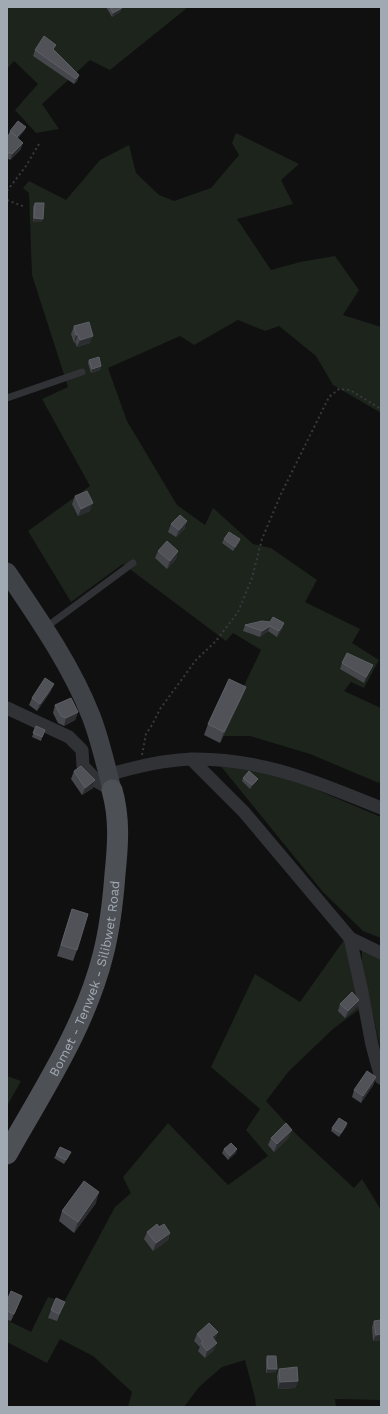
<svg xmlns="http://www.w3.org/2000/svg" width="388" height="1414" font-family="'Work Sans',sans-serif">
<rect width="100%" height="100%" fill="#101011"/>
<path fill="#1c241c" d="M7,7H187V8L110,70L90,60L42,104L59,129L36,133L15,110L38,84L14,61L7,69Z
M236,133L299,164L281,180L293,204L237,219L271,270L300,262L335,256L359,290L343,315L381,327V413L333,385L316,356L279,326L265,331L238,320L194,345L180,336L108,368L127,421L177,505L205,525L213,508L253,544L271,548L317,580L305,602L360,629L352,643L379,660L364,688L351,682L344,691L381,708V778L379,783L310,754L250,736H220L261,650L233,633L226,641L123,564L71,602L28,531L90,486L42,399L68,387L32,275L29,193L23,188L29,181L66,200L100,160L129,145L136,173L159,195L174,201L211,188L239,155L232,143Z
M219,764L254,768L310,787L381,817V938L363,931L323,892Z
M344,940L361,1008L333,1029L289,1071L266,1101L297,1135L354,1188L362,1179L381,1210V1400L335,1399L336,1407H256L255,1398L245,1360L222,1367L199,1387L184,1407H128L132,1392L93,1356L60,1339L47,1363L7,1342V1320L31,1332L48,1297L64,1302L115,1207L131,1193L123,1177L168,1123L228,1185L268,1156L246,1130L260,1109L211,1067L255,974L300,1002Z
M362,948L381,958V1051L362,966Z
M7,1076L21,1081L7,1106Z"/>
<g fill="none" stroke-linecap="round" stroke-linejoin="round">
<path stroke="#373a3d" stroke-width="2" stroke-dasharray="2 3" stroke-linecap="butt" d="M7,191L26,166L39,144
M7,200L25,207
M142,755L146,734L152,725L160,709L196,660L216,641L238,612L252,578L262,539L281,494L329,397L339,389L350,390L381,409"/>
<path stroke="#313236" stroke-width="7" d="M7,398L82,372
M45,628L133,563"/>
<path stroke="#313236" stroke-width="13" d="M7,708L69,737L82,750L83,766L98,782L112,790
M191,759L244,812L350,938L381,953
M108,775C134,767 164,760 192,759C261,758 318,782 381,808
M350,938L362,992L372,1045L381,1078"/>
<path stroke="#3f4246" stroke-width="19" d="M7,572C38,618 71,665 91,716C100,739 106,766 112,790"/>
<path stroke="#4d5055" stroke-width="21" id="s1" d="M7,1154C43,1090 85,1027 103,955C110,928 113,901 115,874C118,845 120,818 112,790"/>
</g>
<path fill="#46474c" d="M106,7H121L120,12L112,17Z
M35,50H54L79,75L77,81L74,84L33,56Z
M26,127L24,131L18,138L21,149L10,160L7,158L9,134L10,131Z
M35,203L42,222H33V207Z
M74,326L90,343L77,347L75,342L74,343L71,334Z
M89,360L101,366L100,370L91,373L88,363Z
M75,496L90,511L78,516L72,504Z
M171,524L185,528L176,537L168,532Z
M224,539H240L239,543L233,551L222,543Z
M158,551H178L176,559L167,569L155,558Z
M284,623L282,629L277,637L268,631L260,637L243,631L245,625Z
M342,663L373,665L364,683L340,669Z
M246,687L242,697L220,743L204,735L208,724Z
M51,691L37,711L29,705L32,698Z
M55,705L78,712L75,720L64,726L58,723L53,713Z
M36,726L45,730L41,741L32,737Z
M74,771L95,780L93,788L82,795L71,779Z
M243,778L258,779L256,782L250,789L242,781Z
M72,909L77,950L73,961L57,956Z
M359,1000L357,1007L345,1018L338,1011L340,1004Z
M374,1084L361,1103L352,1097L354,1090Z
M347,1123L346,1127L339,1137L331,1131L332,1128Z
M289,1137L274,1152L268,1145L271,1138Z
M224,1149L236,1153L228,1160L222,1153Z
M56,1155L69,1156L64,1164L54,1158Z
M96,1203L74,1233L59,1221L62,1211Z
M159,1227L170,1233L168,1240L153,1251L144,1239L147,1232Z
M7,1301L19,1303L11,1321L7,1320Z
M65,1302L57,1321L48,1318L51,1310Z
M374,1321L381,1340L373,1341L372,1327Z
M218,1332L214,1340V1350L205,1358L198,1351L200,1347L194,1341L197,1334Z
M267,1356L277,1369L275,1372L266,1373V1360Z
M279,1369L298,1381L295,1388L278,1389L277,1376Z"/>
<path fill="#2c2d30" d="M122,8L120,12L112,17L113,13Z
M79,75L77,81L74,84L76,79Z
M26,127L24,131L16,140L17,137Z
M23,143L21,149L10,160L12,154Z
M34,218L43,219L42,222H33Z
M76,335H78L75,342L74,343Z
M93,336L90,343L77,347L80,340Z
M101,366L100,370L91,373L92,369Z
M93,503L90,511L78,516L81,509Z
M187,521L185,528L176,537L179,530Z
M240,539L239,543L233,551L235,547Z
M178,551L176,559L167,569L170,561Z
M284,623L282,629L277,637L279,631Z
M270,626L268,631L260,637L262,631Z
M373,665L364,683L366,677Z
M54,684L51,691L37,711L40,704Z
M246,687L242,697L220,743L224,732Z
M78,712L75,720L64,726L66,718Z
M258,779L256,782L250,789L252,785Z
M95,780L93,788L82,795L85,788Z
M359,1000L357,1007L345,1018L348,1011Z
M376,1077L374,1084L361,1103L363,1096Z
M347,1123L346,1127L339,1137L341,1133Z
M292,1130L289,1137L274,1152L277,1144Z
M237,1149L236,1153L228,1160L230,1156Z
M99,1192L96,1203L74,1233L78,1222Z
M170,1233L168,1240L153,1251L156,1243Z
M218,1332L215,1340L209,1344L212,1337Z
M381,1334V1340L373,1341L376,1335Z
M217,1343L214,1350L205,1358L207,1351Z
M268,1369H277L275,1372L266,1373Z
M298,1381L295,1388L278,1389L280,1382Z"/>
<path fill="#505257" stroke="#5c6065" d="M110,7H121L122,8L113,13Z
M44,36L56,45L53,49L79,75L76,79L35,50Z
M18,121L26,127L17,137L10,131Z
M11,132L23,143L12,154L10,152L7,155V137Z
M35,203H44L43,219L34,218Z
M89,322L93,336L80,340L78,335H76L74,326Z
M99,357L101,366L92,369L89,360Z
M87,491L93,503L81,509L75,496Z
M180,515L187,521L179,530L171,524Z
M229,532L240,539L235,547L224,539Z
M167,541L178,551L170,561L158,551Z
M273,617L284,623L279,631L270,626L262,631L245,625L262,621L270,622Z
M347,653L373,665L366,677L342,663Z
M45,678L54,684L40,704L32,698Z
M229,679L246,687L224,732L208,724Z
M71,698L78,712L66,718L61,716L55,705Z
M36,726L45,730L42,737L33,733Z
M81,766L95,780L85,788L74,771Z
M249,771L258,779L252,785L243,778Z
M72,909L88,914L77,950L61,945Z
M352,992L359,1000L348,1011L340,1004Z
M367,1071L376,1077L363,1096L354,1090Z
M339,1118L347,1123L341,1133L332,1128Z
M286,1123L292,1130L277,1144L271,1138Z
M231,1143L237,1149L230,1156L224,1149Z
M60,1147L71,1152L66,1160L56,1155Z
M84,1181L99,1192L78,1222L62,1211Z
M157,1224L159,1227L164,1224L170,1233L156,1243L147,1232Z
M11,1291L22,1296L14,1314L7,1311V1301Z
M56,1298L65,1302L59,1314L51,1310Z
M381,1320V1334L376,1335L374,1321Z
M209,1323L218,1332L212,1337L217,1343L207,1351L201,1343L203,1341L197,1334Z
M267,1356H276L277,1369H268Z
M297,1367L298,1381L280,1382L279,1369Z"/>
<g text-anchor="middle" stroke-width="4" stroke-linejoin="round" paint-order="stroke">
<g font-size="13" fill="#a1a9b2" stroke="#0b0b0c">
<text dy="5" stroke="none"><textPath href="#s1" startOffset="194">Bomet - Tenwek - Silibwet Road</textPath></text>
</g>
</g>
<rect width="388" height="1414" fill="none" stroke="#a1a9b2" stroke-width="16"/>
</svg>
